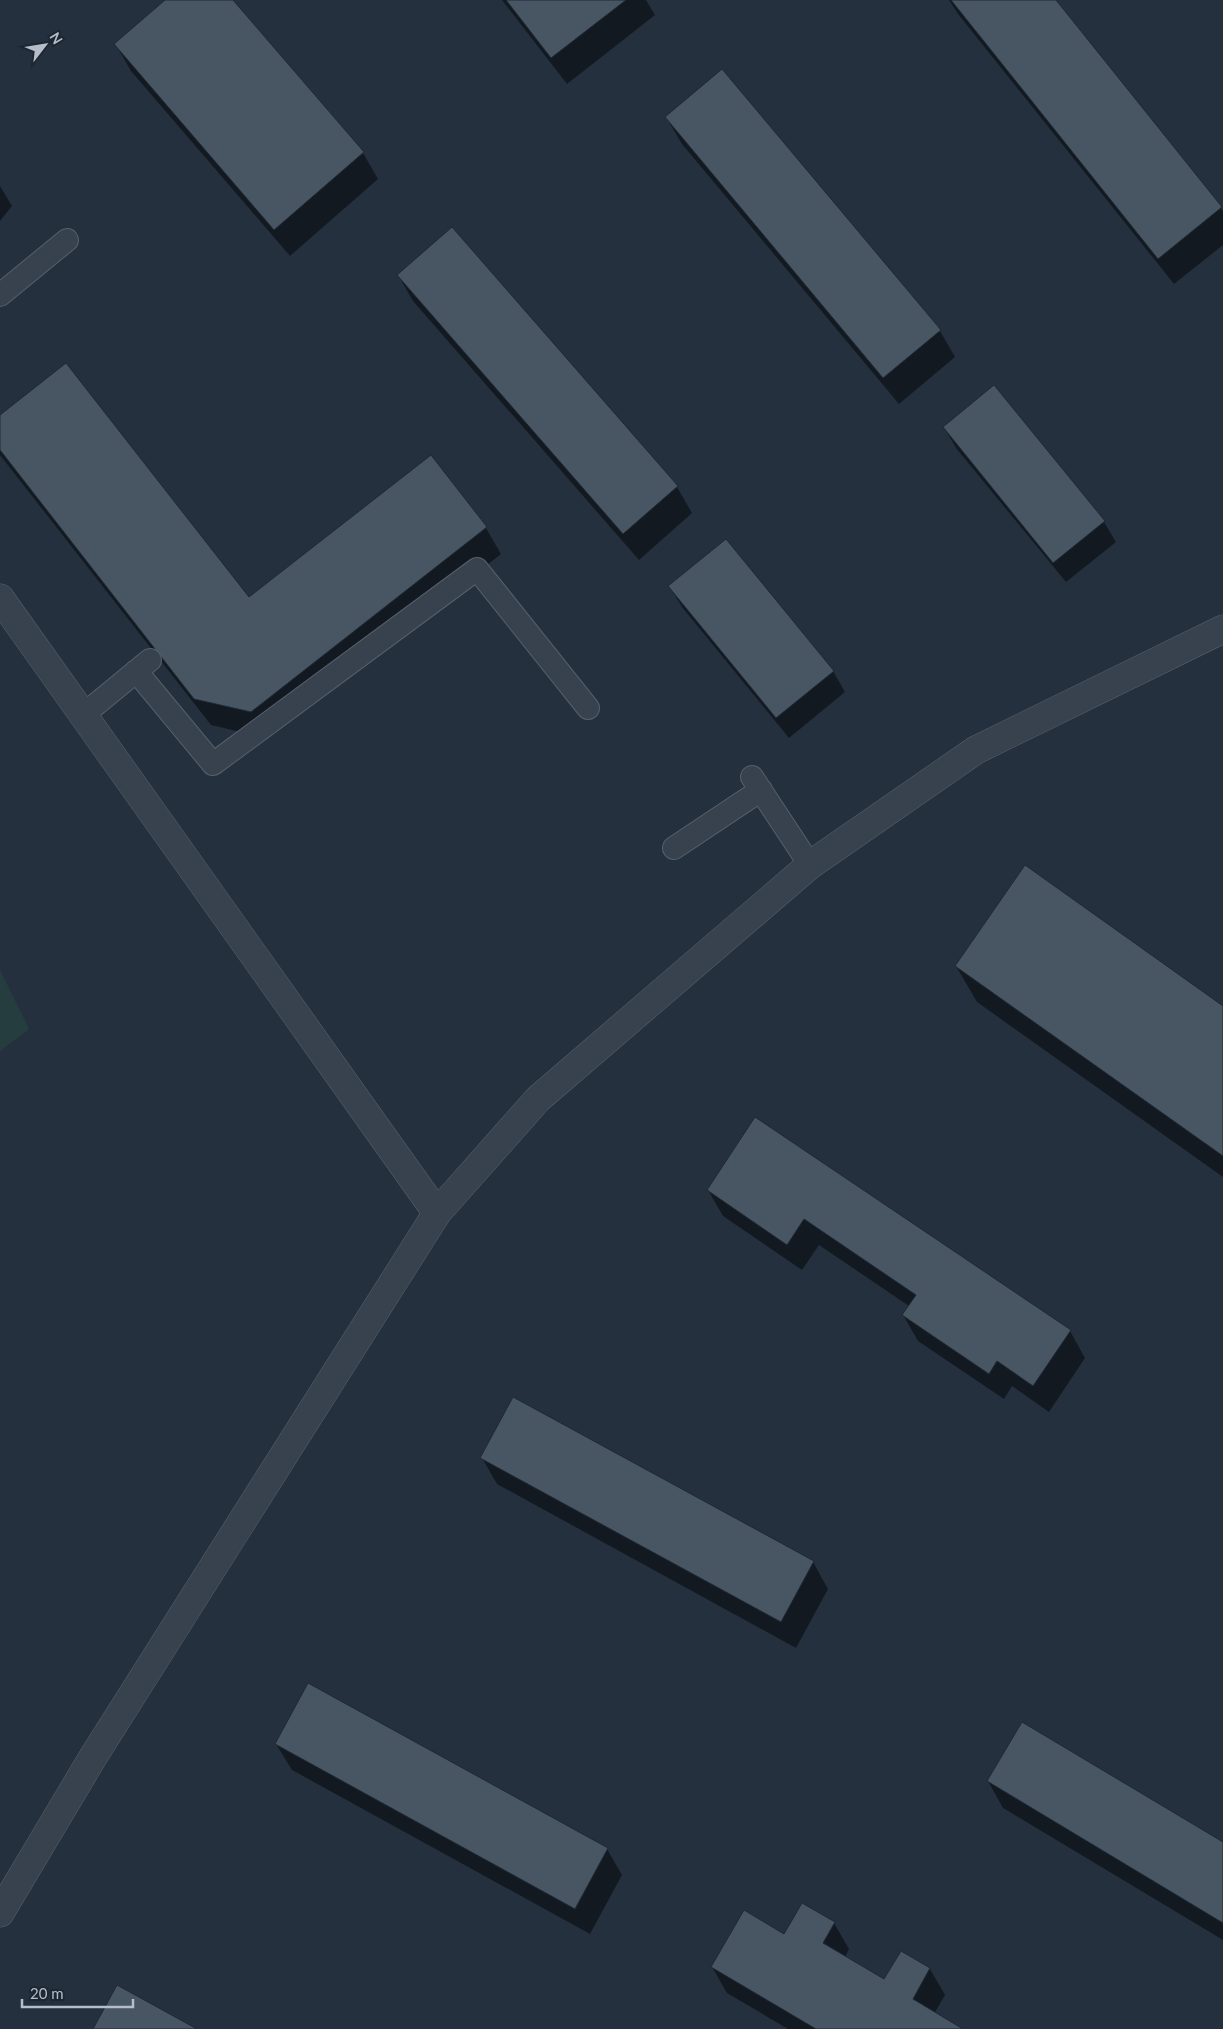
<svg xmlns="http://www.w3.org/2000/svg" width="1223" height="2029" font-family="Lato,sans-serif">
<rect width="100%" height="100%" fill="#24303e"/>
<path fill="#263d3f" d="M0,970L29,1029L0,1051Z"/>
<path fill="#0007" d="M167,0H231L363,153L378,179L290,256L131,71L116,45Z
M502,0H646L655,15L567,84Z
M949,0H1055L1221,208L1223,212V245L1174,284L958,14Z
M666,117L940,331L955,357L899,404L682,144Z
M0,186L12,206L0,221Z
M398,275L677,487L692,513L639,560L413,301Z
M994,387L1104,522L1116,542L1066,582L956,448L944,427Z
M0,417L249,599L486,528L501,554L267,738L211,725L0,455Z
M670,587L833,671L845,692L789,738L682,607Z
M956,966L1223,1008V1177L977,1002Z
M756,1119L1070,1331L1085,1358L1049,1412L1012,1386L1004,1399L918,1341L903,1315L909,1306L819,1245L802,1270L723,1216L708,1190Z
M482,1458L813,1562L828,1589L796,1648L497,1484Z
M276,1744L607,1849L622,1875L590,1934L292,1770Z
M988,1781L1223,1844V1940L1003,1808Z
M834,1923L849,1949L845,1957L885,1981L901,1952L930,1969L945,1995L934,2014L960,2029H788L727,1993L712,1967L784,1936Z"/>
<path fill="#485664" stroke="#1f2935" d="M165,0H233L364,152L274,230L114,44Z
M506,0H626L551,58Z
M951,0H1056L1222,207L1158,259Z
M722,69L941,330L883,378L665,117Z
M452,227L678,486L623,534L397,275Z
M66,363L249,597L431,455L487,527L251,712L194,699L0,450V415Z
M994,385L1105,521L1053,563L943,427Z
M726,539L834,671L776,718L668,586Z
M1025,865L1223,1006V1156L955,966Z
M755,1117L1071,1330L1033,1386L997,1361L989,1374L902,1315L916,1295L804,1219L787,1245L707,1190Z
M513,1397L814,1561L781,1622L480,1458Z
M308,1683L608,1848L575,1909L275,1744Z
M1022,1722L1223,1842V1923L987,1781Z
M802,1903L835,1922L823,1943L884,1979L901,1951L930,1968L913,1999L963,2029H816L711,1967L744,1910L784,1934Z
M117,1985L197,2029H93Z"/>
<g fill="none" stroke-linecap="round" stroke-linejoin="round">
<defs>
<path id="service" d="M0,295L67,240
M136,671L213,764L477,569L588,708
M83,715L150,660
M752,777L810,865
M674,848L761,790"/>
<path id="minor" d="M0,598L437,1213"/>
<path id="tertiary" d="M0,1913L93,1757L437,1213L538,1099L810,865L976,750L1223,629"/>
</defs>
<use href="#service" stroke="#56606c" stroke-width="24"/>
<use href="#minor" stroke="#56606c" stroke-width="29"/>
<use href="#tertiary" stroke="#56606c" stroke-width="29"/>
<use href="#service" stroke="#38424e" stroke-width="22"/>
<use href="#minor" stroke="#38424e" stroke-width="28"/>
<use href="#tertiary" stroke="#38424e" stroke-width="28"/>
</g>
<g transform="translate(45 45) rotate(59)" stroke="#1d2733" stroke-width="4" paint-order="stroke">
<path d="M0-4L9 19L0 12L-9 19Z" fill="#b4bdc9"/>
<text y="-8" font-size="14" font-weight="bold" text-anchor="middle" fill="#b4bdc9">N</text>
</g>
<path d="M22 1999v8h111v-8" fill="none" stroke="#b4bdc9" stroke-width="2.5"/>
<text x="30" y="1999" font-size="15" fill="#b4bdc9" stroke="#1d2733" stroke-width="4" paint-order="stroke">20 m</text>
</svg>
